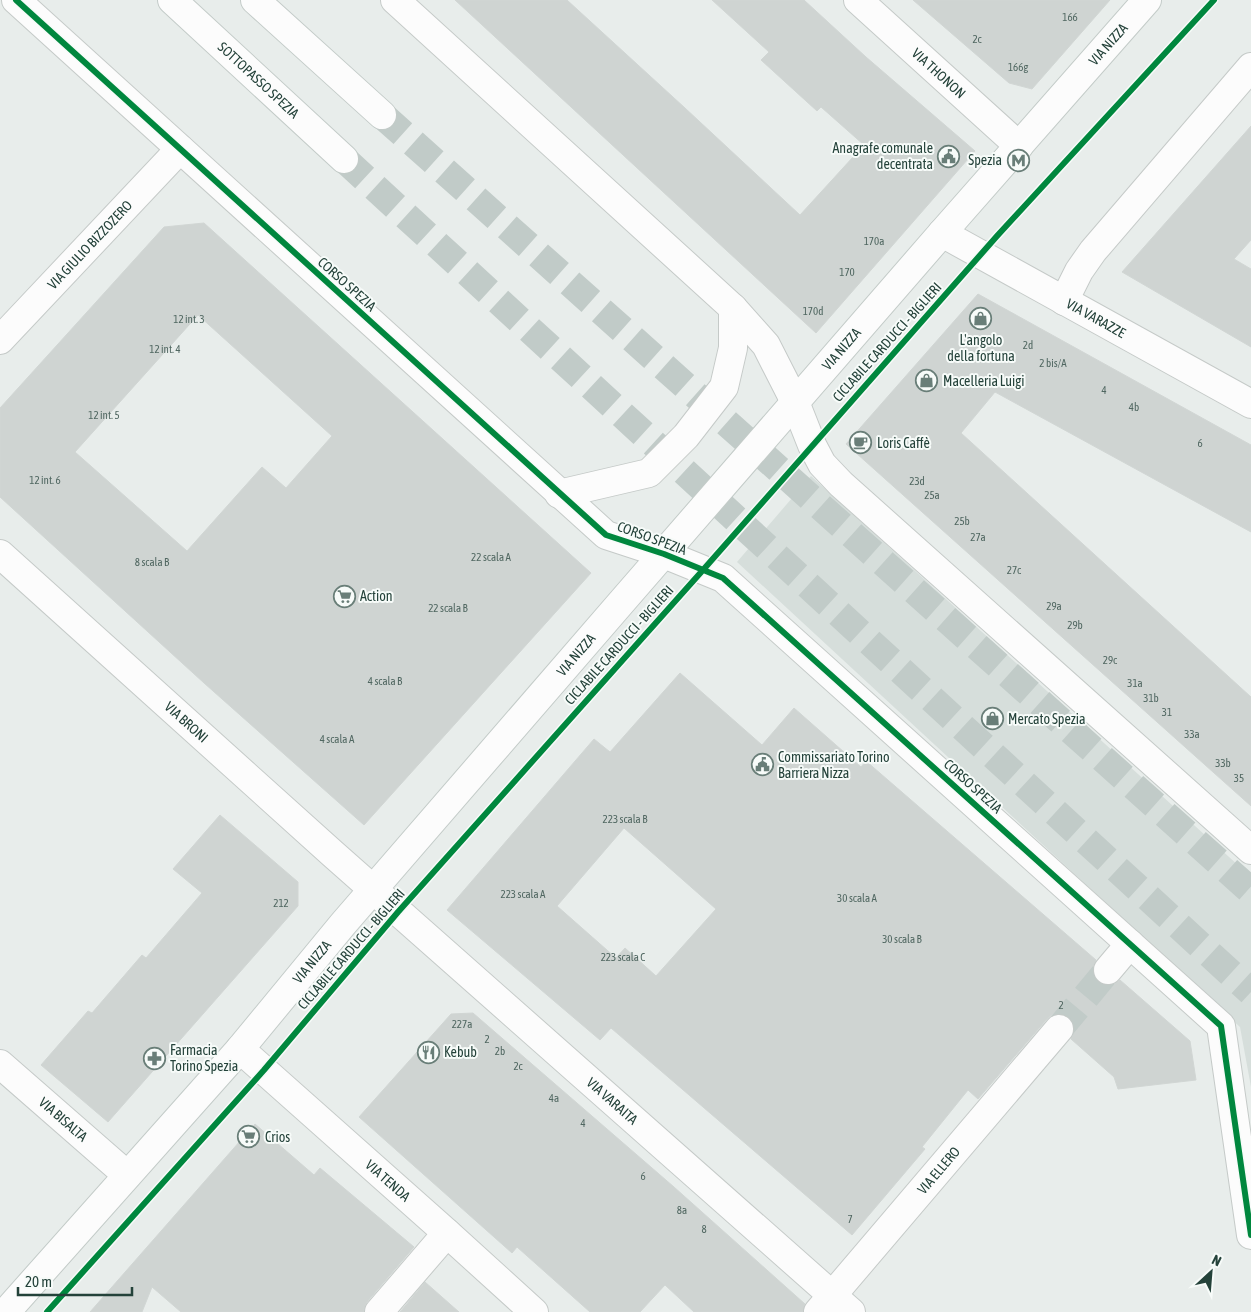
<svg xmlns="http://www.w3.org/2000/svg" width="1251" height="1312" font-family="'Asap Condensed',sans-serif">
<rect width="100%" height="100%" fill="#e8edeb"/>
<path fill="#d6dedb" d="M811,476L1251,877V1087L1240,1027L737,562Z"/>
<path fill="#cfd4d2" stroke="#d1d6d4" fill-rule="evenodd" d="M455,0H567L685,108L800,215L864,145L821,107L817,111L761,60L769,52L712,0H804L866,57L975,151L816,333Z
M913,0H1110L1032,89L1009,83Z
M1251,126V240L1234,259L1251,269V347L1122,272Z
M204,223L591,573L364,825L204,683L0,497V408L164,227ZM198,315L332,436L286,488L262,467L187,551L75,452Z
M978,294L1251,445V532L995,392L961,433L1251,697V806L846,444Z
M680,673L762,745L794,708L861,767L866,761L1096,960L1093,968V975L1098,982L1106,985H1113L1120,980L1190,1041L1196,1080L1118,1089L1114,1077L1071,1039L1074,1031V1024L1069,1017L1061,1014H1053L1047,1019L978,1099L968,1090L922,1147L925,1149L852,1235L611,1028L600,1040L447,910L594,739L610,752ZM624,828L716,909L656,976L625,948L616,958L557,906Z
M220,815L298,882V906L108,1122L41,1065L88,1011L92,1013L142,955L146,958L202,893L173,869Z
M473,1013L674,1187L805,1304L803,1312H694L665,1285L640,1312H590L517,1247L512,1253L359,1117L451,1014Z
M255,1124L314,1175L320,1168L414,1247L367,1302L364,1309V1312H181L152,1287L142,1312H90Z
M425,1282L459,1312H400Z"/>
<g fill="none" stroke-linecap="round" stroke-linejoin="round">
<path stroke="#c1cbc8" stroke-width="28" stroke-dasharray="28 14" stroke-linecap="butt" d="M1059,1029L1108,970"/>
<path stroke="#c1cbc8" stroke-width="28" stroke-dasharray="28 14" stroke-linecap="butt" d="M382,115L1251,891
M344,159L1251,992"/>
<defs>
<g id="street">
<path d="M16,0L606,535L664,554L723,578L1221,1026L1251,1235"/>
<path d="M395,0L733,308L766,345L795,402L812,445L822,464L841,484L1251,850"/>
<path id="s1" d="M858,0L1019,146"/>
<path id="s2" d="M942,233L1251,404"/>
<path d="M1064,301L1079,271L1093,251L1251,67"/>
<path id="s3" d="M0,340L180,149"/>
<path d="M559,494L649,473L686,436L724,387L733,348V308"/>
<path id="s4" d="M0,554L333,854L851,1312"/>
<path d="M1108,970L1130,944"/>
<path id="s5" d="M240,1049L447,1233L534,1312"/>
<path id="s6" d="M0,1064L127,1175"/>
<path d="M379,1312L447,1233"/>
<path id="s7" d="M818,1312L1059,1029"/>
</g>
<g id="secondary">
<path id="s8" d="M172,0L344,159"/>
<path d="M255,0L382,115"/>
<path id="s9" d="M6,1312L240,1049L343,924L619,605L942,233L1147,0"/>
</g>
</defs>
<use href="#street" stroke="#c5cac8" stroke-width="30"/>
<use href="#secondary" stroke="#c3cbc8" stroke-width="30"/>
<use href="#street" stroke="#fcfcfc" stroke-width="28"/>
<use href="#secondary" stroke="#fcfcfc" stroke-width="28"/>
<defs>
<path id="cycleway" d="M16,0L606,535L664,554L723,578L1221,1026L1251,1235
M47,1312L264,1070L398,912L703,570L997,236L1214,0"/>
</defs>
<use href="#cycleway" stroke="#f7fbf9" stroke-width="9"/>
<use href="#cycleway" stroke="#00873e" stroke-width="6"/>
</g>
<defs>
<symbol id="civic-ring" viewBox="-11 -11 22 22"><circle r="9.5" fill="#f7fbf9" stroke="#697e78" stroke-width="1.5"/><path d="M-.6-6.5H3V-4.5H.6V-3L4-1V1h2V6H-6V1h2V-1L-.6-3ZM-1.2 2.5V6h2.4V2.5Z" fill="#697e78"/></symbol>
<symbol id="metro-ring" viewBox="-11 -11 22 22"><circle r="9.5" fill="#f7fbf9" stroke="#697e78" stroke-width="1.5"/><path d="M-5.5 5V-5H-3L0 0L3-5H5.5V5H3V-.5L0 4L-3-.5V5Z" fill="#697e78"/></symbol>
<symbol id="shop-ring" viewBox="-11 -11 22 22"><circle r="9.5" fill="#f7fbf9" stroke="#697e78" stroke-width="1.5"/><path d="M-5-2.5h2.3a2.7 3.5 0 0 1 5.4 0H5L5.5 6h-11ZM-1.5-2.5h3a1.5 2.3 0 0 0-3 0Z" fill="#697e78"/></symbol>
<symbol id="cafe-ring" viewBox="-11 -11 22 22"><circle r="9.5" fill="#f7fbf9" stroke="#697e78" stroke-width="1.5"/><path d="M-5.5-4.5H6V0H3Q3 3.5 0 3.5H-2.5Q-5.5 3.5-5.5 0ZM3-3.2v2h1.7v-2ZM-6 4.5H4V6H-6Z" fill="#697e78"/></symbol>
<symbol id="supermarket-ring" viewBox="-11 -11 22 22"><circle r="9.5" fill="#f7fbf9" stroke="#697e78" stroke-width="1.5"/><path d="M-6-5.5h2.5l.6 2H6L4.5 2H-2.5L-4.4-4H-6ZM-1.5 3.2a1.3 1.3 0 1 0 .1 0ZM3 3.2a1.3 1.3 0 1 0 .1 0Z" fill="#697e78"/></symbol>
<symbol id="restaurant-ring" viewBox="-11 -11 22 22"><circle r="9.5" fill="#f7fbf9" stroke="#697e78" stroke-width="1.5"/><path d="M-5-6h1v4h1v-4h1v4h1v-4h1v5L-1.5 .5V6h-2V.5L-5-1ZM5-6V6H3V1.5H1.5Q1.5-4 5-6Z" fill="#697e78"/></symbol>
<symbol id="pharmacy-ring" viewBox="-11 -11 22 22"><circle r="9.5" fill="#f7fbf9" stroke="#697e78" stroke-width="1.5"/><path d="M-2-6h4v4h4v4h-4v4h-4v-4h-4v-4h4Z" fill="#697e78"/></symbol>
</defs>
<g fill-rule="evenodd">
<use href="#civic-ring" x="936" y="144" width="25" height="25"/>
<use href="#metro-ring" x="1006" y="148" width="25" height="25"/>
<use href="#shop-ring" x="968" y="306" width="25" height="25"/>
<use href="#shop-ring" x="914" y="368" width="25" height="25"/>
<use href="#cafe-ring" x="848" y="430" width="25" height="25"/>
<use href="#supermarket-ring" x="332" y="584" width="25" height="25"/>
<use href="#shop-ring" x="980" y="706" width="25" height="25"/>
<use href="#civic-ring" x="750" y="752" width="25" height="25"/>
<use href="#restaurant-ring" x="416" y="1040" width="25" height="25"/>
<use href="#pharmacy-ring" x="142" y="1046" width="25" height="25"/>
<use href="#supermarket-ring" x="236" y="1124" width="25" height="25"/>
</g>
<g text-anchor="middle" stroke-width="4" stroke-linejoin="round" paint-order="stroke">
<g font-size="11" fill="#506761">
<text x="1070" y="21">166</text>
<text x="977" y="43">2c</text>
<text x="1018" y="71">166g</text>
<text x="874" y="245">170a</text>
<text x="847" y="276">170</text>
<text x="813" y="315">170d</text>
<text x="189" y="323">12 int. 3</text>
<text x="1028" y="349">2d</text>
<text x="165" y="353">12 int. 4</text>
<text x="1053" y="367">2 bis/A</text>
<text x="1104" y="394">4</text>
<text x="1134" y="411">4b</text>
<text x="104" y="419">12 int. 5</text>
<text x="1200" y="447">6</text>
<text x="45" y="484">12 int. 6</text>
<text x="917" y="485">23d</text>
<text x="932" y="499">25a</text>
<text x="962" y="525">25b</text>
<text x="978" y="541">27a</text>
<text x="491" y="561">22 scala A</text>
<text x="152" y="566">8 scala B</text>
<text x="1014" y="574">27c</text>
<text x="1054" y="610">29a</text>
<text x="448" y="612">22 scala B</text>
<text x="1075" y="629">29b</text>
<text x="1110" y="664">29c</text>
<text x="385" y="685">4 scala B</text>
<text x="1135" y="687">31a</text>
<text x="1151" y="702">31b</text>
<text x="1167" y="716">31</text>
<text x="1192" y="738">33a</text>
<text x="337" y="743">4 scala A</text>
<text x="1223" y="767">33b</text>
<text x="1239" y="782">35</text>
<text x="625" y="823">223 scala B</text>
<text x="523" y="898">223 scala A</text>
<text x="857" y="902">30 scala A</text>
<text x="281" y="907">212</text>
<text x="902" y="943">30 scala B</text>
<text x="623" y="961">223 scala C</text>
<text x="1061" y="1009">2</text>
<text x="462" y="1028">227a</text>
<text x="487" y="1043">2</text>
<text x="500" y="1055">2b</text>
<text x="518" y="1070">2c</text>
<text x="554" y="1102">4a</text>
<text x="583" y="1127">4</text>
<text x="643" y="1180">6</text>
<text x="682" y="1214">8a</text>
<text x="850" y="1223">7</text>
<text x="704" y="1233">8</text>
</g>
<g font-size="14" fill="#24423a" stroke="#f7fbf9">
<text dy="5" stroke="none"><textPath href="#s9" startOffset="1680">VIA NIZZA</textPath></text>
<text dy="5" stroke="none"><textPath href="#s1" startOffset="109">VIA THONON</textPath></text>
<text dy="5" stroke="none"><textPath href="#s8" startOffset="118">SOTTOPASSO SPEZIA</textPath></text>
<text dy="5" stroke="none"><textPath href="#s3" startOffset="131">VIA GIULIO BIZZOZERO</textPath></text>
<text transform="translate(347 284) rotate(42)" y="5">CORSO SPEZIA</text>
<text dy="5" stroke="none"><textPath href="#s2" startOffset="176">VIA VARAZZE</textPath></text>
<text transform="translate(887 342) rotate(-48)" y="5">CICLABILE CARDUCCI - BIGLIERI</text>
<text dy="5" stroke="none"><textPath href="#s9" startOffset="1275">VIA NIZZA</textPath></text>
<text transform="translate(652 538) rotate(20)" y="5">CORSO SPEZIA</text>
<text transform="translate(619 645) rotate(-48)" y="5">CICLABILE CARDUCCI - BIGLIERI</text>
<text dy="5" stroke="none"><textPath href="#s9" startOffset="870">VIA NIZZA</textPath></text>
<text dy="5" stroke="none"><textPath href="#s4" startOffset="251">VIA BRONI</textPath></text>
<text transform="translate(973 786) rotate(42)" y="5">CORSO SPEZIA</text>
<text transform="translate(351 949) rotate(-49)" y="5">CICLABILE CARDUCCI - BIGLIERI</text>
<text dy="5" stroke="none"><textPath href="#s9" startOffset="465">VIA NIZZA</textPath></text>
<text dy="5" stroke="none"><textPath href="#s4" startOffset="821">VIA VARAITA</textPath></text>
<text dy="5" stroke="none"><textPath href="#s6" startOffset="84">VIA BISALTA</textPath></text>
<text dy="5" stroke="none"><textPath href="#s7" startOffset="186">VIA ELLERO</textPath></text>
<text dy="5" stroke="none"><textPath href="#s5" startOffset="198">VIA TENDA</textPath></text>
</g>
<g font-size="14" fill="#24423a" stroke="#f7fbf9" text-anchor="start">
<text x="933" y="153" text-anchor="end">Anagrafe comunale<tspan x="933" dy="16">decentrata</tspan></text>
<text x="1002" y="165" text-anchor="end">Spezia</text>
<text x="981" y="345" text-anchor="middle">L'angolo<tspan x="981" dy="16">della fortuna</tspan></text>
<text x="943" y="386">Macelleria Luigi</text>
<text x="877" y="448">Loris Caffè</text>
<text x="360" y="601">Action</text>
<text x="1008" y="724">Mercato Spezia</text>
<text x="778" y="762">Commissariato Torino<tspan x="778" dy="16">Barriera Nizza</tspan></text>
<text x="170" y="1055">Farmacia<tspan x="170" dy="16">Torino Spezia</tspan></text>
<text x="444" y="1057">Kebub</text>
<text x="265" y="1142">Crios</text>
</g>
</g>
<g transform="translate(1211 1272) rotate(26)" stroke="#f7fbf9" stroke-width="4" paint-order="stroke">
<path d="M0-4L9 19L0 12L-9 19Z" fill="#24423a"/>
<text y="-8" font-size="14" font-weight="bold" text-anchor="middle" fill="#24423a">N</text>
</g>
<path d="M18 1287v8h114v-8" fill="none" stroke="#24423a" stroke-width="2.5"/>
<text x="25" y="1287" font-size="15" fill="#24423a" stroke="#f7fbf9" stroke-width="4" paint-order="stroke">20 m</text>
</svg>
